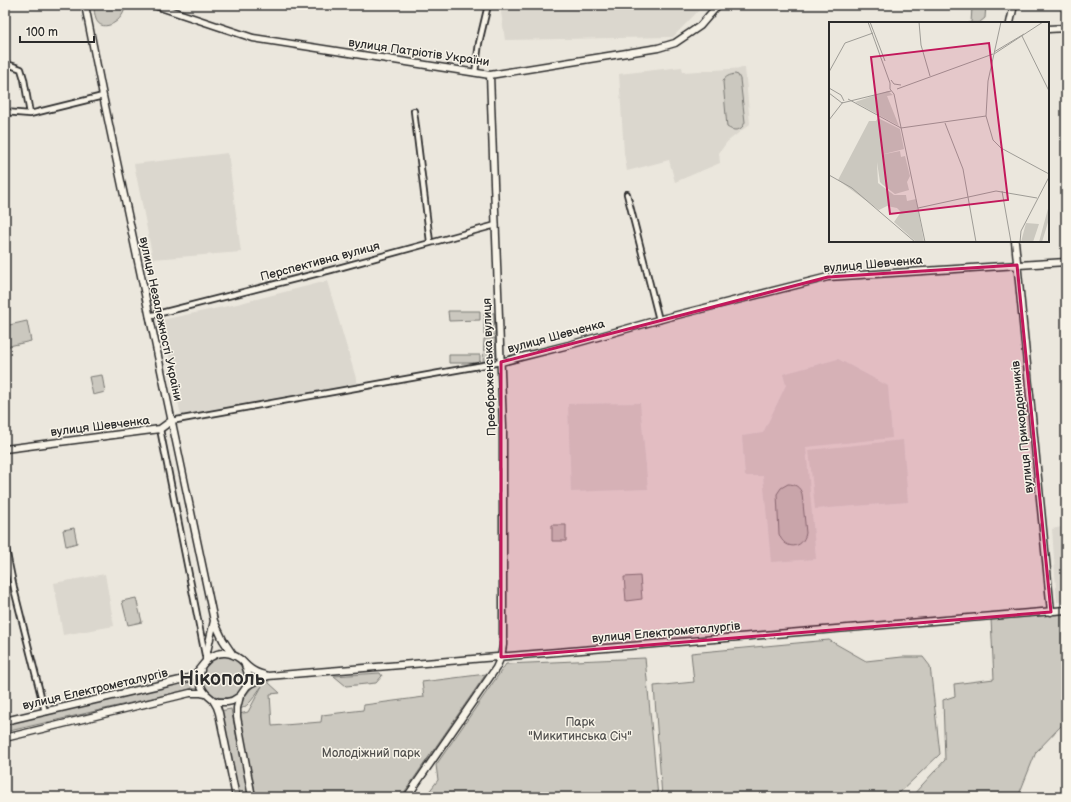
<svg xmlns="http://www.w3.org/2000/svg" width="1071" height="802" font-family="'Balsamiq Sans',sans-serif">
<rect width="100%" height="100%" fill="#ebe7dd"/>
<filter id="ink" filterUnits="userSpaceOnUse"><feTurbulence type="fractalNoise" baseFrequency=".025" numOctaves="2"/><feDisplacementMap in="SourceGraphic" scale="8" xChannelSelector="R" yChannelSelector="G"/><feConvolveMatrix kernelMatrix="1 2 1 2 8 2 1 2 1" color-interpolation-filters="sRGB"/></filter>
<g filter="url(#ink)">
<path fill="#dbd7ce" d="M500,5H704L673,37L505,40Z
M682,67L683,72L745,68L750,124L727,142L719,153L720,163L675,182L669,160L627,171L624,153L619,74Z
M228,153L241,252L153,259L134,164Z
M327,281L358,385L181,416L162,320L237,304Z
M838,359L888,386L892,438L806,447L816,559L771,562L763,476H745L742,436L763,433L786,385L783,374Z
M640,403L648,489L571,492L568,404Z
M903,440L908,502L815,509L809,450Z
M1066,526V601L1057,602L1052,529Z
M105,574L114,626L63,635L54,583Z"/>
<path fill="#cbc8bf" stroke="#7b7a75" d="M95,5H125C126,21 98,37 95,15C94,11 94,9 95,5Z
M976,5H986L985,18L979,23H968H971L972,7H976Z
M735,74L738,75L740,79L745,122C742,131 734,132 727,127L723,82C725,76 730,75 735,74Z
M448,311H480V320L449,321Z
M484,312H491L494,313L495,335H484Z
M27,321L31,341L5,347V326Z
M495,338V361L483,362L484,339Z
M449,355H480V363H449Z
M102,375L105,392L93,395L89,377Z
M788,484C795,484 800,487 802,494L806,533C803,550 784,550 779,534L777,494L781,488Z
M552,525H566V541H552Z
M74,528L77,543L66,546L63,530Z
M640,576L642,599L626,601L624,577Z
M136,598L142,622L128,625L122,601Z
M1066,613V729L1062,725L1036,752L1018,797H911L945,760L943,700L955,696L954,684L994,679L991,619Z
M829,640L866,661L902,657H923L930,666L940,754L895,797H662L654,686L694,682L691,653Z
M203 677a21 21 0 1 1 42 0a21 21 0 1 1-42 0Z
M645,658L658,797H425L438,780L436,765L506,664Z
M380,673L382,676L376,683L346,686L334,676Z
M486,674L401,797H256L239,714L248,712L262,686C255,694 250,707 239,709C242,699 253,683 263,681L264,683L268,676L269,683L280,693L270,694L272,726L321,722L322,715L363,710L364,705L424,697L422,682Z
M189,681C193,681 194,686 191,689L5,732V724Z
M231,709L249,797H238L220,711Z"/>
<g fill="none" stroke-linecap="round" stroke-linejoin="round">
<defs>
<path id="street" d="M5,63L21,69L24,79L30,114
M475,73L479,43L488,5
M414,111L430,242
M5,112L30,114L103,96
M627,194L659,320
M149,316L331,270L496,225
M171,421L501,362
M160,429L205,655
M5,544L15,593L45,712"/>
<path id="secondary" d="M85,5L103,96L214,621L223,640L233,655
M154,5L253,38L490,75L658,48L675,43L700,26L718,5
M1010,23L1014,5
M1048,29L1066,28
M1015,241L1051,612
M501,362L569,345L665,318L828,277L1066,262
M5,449L160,429L171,421
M206,660V656L214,621
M245,665L248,674L247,686
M201,670C198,679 200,687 206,694
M240,696L237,708V717L252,797
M213,700L217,707L219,713L236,797
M5,721L189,678C200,673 201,663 211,657C220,651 231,652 240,659C244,662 246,666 251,669C256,673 262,674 268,676
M5,738L190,693H201L206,694L213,700L218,702H227L232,701L240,696L247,686L252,683L268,676L1066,610
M407,797L496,668L501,657L503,645V426L490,75"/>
</defs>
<use href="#street" stroke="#2b2b2b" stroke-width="8"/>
<use href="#secondary" stroke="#2b2b2b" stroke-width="9"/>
<use href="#street" stroke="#f7f3e8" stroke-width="4.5"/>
<use href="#secondary" stroke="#f7f3e8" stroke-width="6"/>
</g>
</g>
<path fill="#c2185b" fill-opacity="0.2" stroke="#c2185b" stroke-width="3" stroke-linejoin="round" d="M1017,265L1051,612L501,657V362L828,277Z"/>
<g text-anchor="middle" stroke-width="3" stroke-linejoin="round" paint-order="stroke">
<g font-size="12" fill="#2b2b2b" stroke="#f7f3e8">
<text transform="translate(419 52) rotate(8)" y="4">вулиця Патріотів України</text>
<text transform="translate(320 261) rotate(-15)" y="4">Перспективна вулиця</text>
<text transform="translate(873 264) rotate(-5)" y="4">вулиця Шевченка</text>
<text transform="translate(161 319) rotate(78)" y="4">вулиця Незалежності України</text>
<text transform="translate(556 336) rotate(-15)" y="4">вулиця Шевченка</text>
<text transform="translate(489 367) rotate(-92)" y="4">Преображенська вулиця</text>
<text transform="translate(100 426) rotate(-7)" y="4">вулиця Шевченка</text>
<text transform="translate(1022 427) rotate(-96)" y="4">вулиця Прикордонників</text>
<text transform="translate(666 632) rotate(-5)" y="4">вулиця Електрометалургів</text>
<text transform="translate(95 689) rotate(-13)" y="4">вулиця Електрометалургів</text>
</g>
<g font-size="12" fill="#535250" stroke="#f7f3e8">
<text x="580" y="726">Парк<tspan x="580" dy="14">"Микитинська Січ"</tspan></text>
<text x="371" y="757">Молодіжний парк</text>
</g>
<g font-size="20" font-weight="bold" fill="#2b2b2b" stroke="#f7f3e8">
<text x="222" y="685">Нікополь</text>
</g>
</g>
<g transform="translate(829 22)">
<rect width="220" height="220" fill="#ebe7dd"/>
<path d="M59,69L64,73L58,74L70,104L26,80ZM43,93L71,107L75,127L51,133L71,129L72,135L76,134L81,154L78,160L80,168L66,172L54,163L51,160L48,140L49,161L65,173H77L78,179L87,177L95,220H87L65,200L72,190L68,186L58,184L50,188L9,158L40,99H47L49,96ZM220,183V197L213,220H210ZM197,201L210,202L204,220H192Z" fill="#cbc8bf"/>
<path fill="none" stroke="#9e9c96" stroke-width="1" d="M39,0L61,61V67L65,72L96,220M41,0L56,39M90,0L92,23L101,54M172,0L159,59L157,94L164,118L172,126L220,152M193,14L220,69M165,30L195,12M165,32L214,0M0,50L16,21L44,11M62,58L65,62L72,63M0,66L12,73L15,79M68,67L164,32M0,71L13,81L62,69M19,77L72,106L157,94M0,98L14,80M116,101L134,147L147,220M0,153L23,166L86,220M173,169L182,220M89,186L167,169L208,176M191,220L192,209L220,155"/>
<path fill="#c2185b" fill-opacity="0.15" stroke="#c2185b" stroke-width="2" d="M160,21L179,178L61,192L42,35Z"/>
<rect width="220" height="220" fill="none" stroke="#2b2b2b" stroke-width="2"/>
</g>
<rect width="1071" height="802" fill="none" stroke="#f7f3e8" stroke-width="20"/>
<rect x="10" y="10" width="1051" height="782" fill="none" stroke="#2b2b2b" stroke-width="1.5" filter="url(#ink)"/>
<path d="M20 36v6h74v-6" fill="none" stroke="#2b2b2b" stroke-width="2"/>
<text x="26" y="36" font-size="12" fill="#2b2b2b" stroke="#f7f3e8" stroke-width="3" paint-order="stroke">100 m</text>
</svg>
